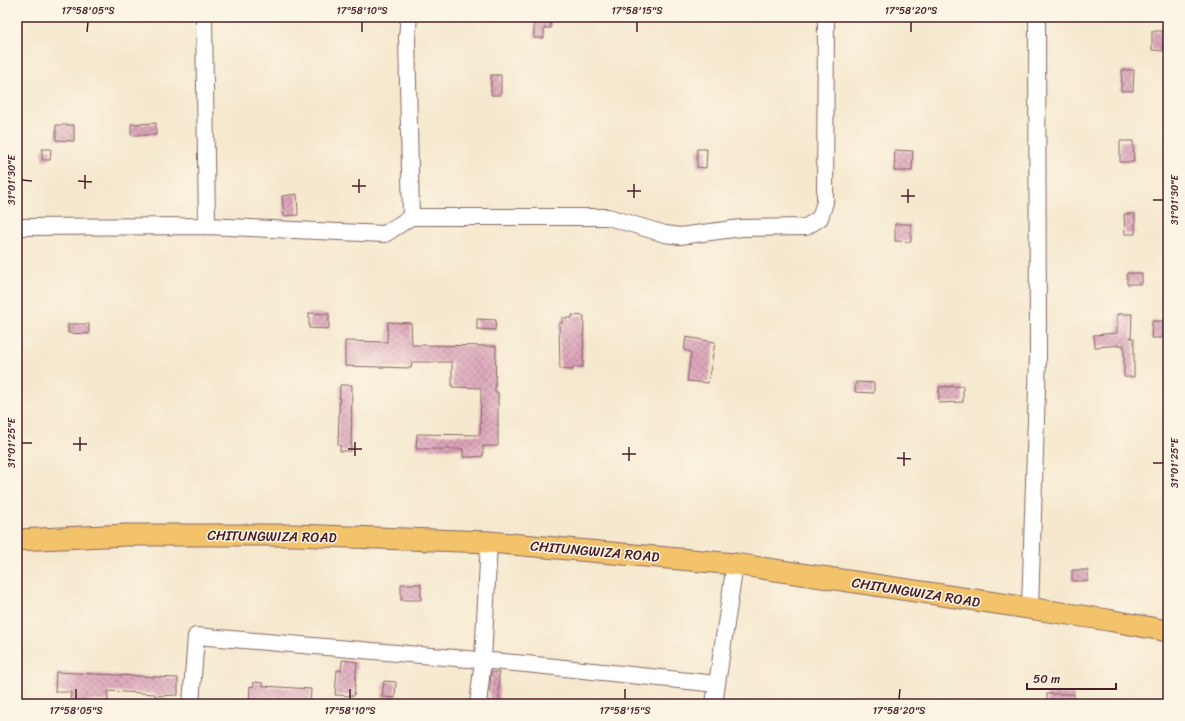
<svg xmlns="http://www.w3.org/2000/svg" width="1185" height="721" font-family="Sriracha,sans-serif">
<defs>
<pattern id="building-cross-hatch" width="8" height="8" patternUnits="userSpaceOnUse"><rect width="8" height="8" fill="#dba3b9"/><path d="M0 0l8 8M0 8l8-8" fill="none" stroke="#b48497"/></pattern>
</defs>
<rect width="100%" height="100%" fill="#fcf5e5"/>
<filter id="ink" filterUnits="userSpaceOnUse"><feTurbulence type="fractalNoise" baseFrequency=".025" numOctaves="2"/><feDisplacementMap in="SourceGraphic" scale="8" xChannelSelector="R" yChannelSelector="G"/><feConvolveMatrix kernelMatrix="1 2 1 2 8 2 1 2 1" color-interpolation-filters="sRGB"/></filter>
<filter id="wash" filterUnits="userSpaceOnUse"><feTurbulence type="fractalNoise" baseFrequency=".012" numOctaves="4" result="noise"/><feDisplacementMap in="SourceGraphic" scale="16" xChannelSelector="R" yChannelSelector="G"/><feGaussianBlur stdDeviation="0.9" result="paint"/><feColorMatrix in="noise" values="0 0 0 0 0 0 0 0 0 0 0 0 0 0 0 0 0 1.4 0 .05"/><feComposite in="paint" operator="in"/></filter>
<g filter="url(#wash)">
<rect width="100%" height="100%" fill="#f5e8ce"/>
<g id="blocks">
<path fill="url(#building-cross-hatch)" d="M534,17H550L551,28H544V38H534Z
M1152,31H1163V51L1152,50Z
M1122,70H1134L1133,91H1121Z
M491,75H501V95H491Z
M156,123V135H131V124Z
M56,125H74V141L56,140Z
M1120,141H1133L1134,162H1120Z
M42,149H51L50,160H42Z
M697,149H707L706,168L697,167Z
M895,150L913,151L912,171H894Z
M297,194L298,215L284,216L282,196Z
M1124,214H1135V234H1125Z
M895,224H911V242L895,241Z
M1127,273H1142V284H1127Z
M309,313L329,314V329L309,328Z
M1117,314H1132L1131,338H1134V377H1124V345L1095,347L1094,335L1117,333Z
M572,315L584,316L583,367H573V370L560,369L559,323H562V318H572Z
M477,319L496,320L495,330L477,329Z
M1152,321H1163V338H1151Z
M388,322L411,323L412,345L496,346L495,392H498V446H483V456L473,457H463V449H416L417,434L480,435L481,388L452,387V362H412L411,368L345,366V341L387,342Z
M68,324H89V334L68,333Z
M686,337L715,342L708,383L687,381L691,352L684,350Z
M856,382L874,383V393L855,392Z
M340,385H352L351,451H340V445H338Z
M963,386V402L939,403V387Z
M1072,570H1088V581H1072Z
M401,584H421V600H401Z
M342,660L357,662L354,696L335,695L337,670L341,671Z
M56,672L178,678V695L155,696V694L108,691V701H90V704H70L71,692H55Z
M491,672H499V704H489Z
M384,681L396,682L395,698L382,697Z
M254,682L263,683V686L311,689L310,704H249L250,686L253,687Z
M1047,694H1074V704H1047Z"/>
</g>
</g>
<g filter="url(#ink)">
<use href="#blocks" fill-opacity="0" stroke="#866564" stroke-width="1"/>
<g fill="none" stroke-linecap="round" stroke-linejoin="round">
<defs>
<path id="minor" d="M204,17L207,226
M411,217H608L665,234L680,236L741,228L806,227L820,218L825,202L826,17
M17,227L207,226L385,234L411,217L407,37L409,17
M1030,609L1038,356L1037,17
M191,704L196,636L526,664L717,684
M478,704L483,660L489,542
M714,704L735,564"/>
<path id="major" d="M17,540L127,535H294L489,542L735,564L1108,620L1168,631"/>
</defs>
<use href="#minor" stroke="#866564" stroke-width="18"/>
<use href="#major" stroke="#866564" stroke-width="23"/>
<use href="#minor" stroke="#fff" stroke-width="16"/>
<use href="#major" stroke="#f2c36a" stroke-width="21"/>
</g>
</g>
<path fill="none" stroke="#4a1f2b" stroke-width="1.5" d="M87,32L88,22M362,32V22M637,32V22M911,32V22M22,180L32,181M78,181L92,182M352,186H366M85,189V175M627,191H641M359,193V179M901,196H915M634,198V184M1153,200H1163M908,203V189M22,443H32M73,444H87M348,449H362M80,451V437M622,454H636M355,456V442M897,458L911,459M629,461V447M1153,463H1163M904,466V452M76,699V689M350,699V689M625,699V689M899,699L900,689"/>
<g text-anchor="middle" stroke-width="3" stroke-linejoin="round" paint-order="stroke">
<g font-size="14" fill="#4a1f2b" stroke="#fcf5e5">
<text transform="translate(272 536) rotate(1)" y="5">CHITUNGWIZA ROAD</text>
<text transform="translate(595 551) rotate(5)" y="5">CHITUNGWIZA ROAD</text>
<text transform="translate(916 592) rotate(9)" y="5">CHITUNGWIZA ROAD</text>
</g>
</g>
<rect width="1185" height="721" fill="none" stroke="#fcf5e5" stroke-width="44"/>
<path d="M1027 683v6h89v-6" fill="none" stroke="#4a1f2b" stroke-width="2"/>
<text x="1033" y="683" font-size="12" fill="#4a1f2b" stroke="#fcf5e5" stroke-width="3" paint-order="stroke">50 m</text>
<rect x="22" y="22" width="1141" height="677" fill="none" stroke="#4a1f2b" stroke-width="1.5"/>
<g font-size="10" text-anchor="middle" fill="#4a1f2b">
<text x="88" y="14">17°58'05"S</text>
<text x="362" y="14">17°58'10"S</text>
<text x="637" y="14">17°58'15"S</text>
<text x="911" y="14">17°58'20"S</text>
<text transform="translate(11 180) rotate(-90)" y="4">31°01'30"E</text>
<text transform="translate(1174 200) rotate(-90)" y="4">31°01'30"E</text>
<text transform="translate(11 443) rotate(-90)" y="4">31°01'25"E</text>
<text transform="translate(1174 463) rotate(-90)" y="4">31°01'25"E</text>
<text x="76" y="714">17°58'05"S</text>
<text x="350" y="714">17°58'10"S</text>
<text x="625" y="714">17°58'15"S</text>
<text x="899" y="714">17°58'20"S</text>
</g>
</svg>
